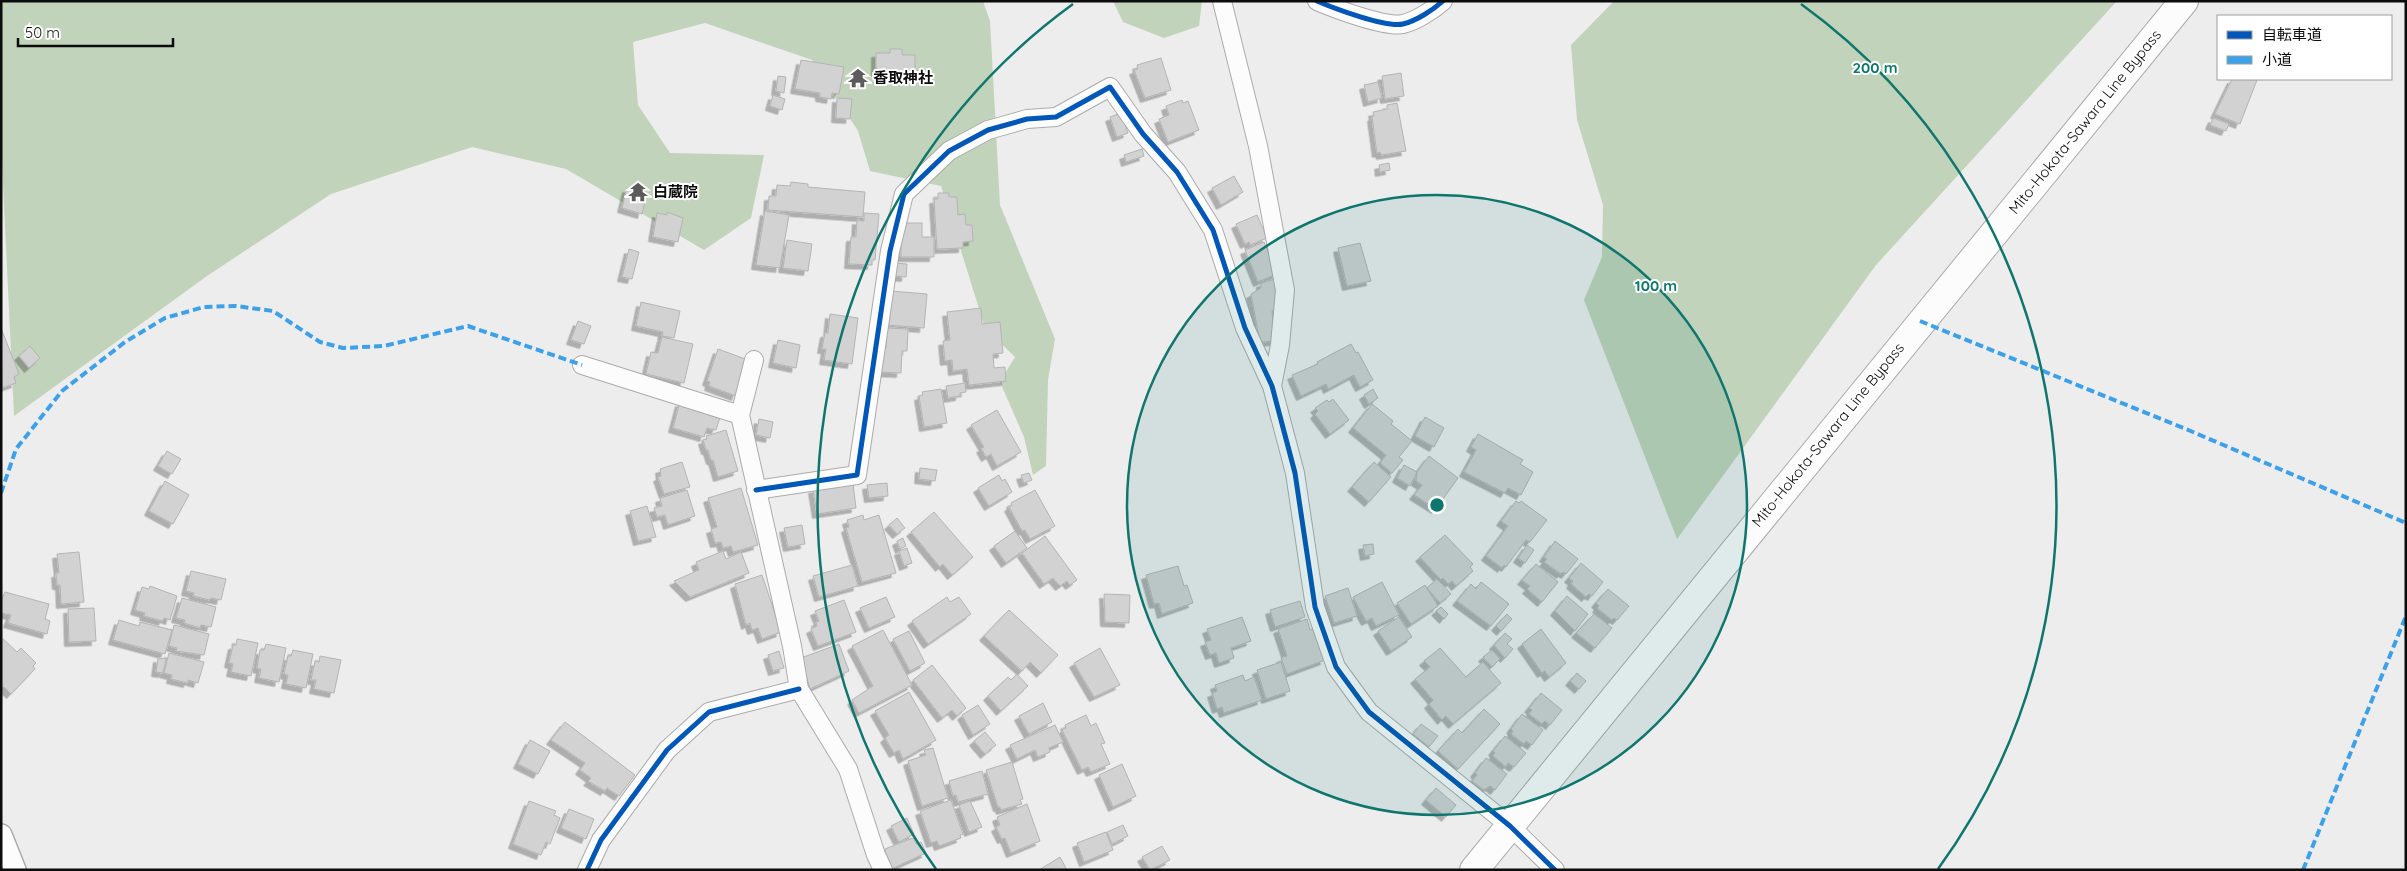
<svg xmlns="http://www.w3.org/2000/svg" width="2407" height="871" font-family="Quicksand,'Noto Sans JP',sans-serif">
<defs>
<filter id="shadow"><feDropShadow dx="-4.5" dy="4.5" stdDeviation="0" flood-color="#0004"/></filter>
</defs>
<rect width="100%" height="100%" fill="#eeedee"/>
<path fill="#c1d3ba" d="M1,1H983L990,21L1000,205L1055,339L1048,380L1046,466L1033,475L1024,437L1000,382L1015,357L985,328L941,186L870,171L858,131L812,60L705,23L633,42L638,105L670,153L764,155L751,218L704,250L566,169L472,147L331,194L207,276L14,416L1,141Z
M1113,1H1202L1199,26L1164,38L1123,22Z
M1614,1H2117L1876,265L1677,539L1584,300L1602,257L1603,205L1577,120L1571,45Z"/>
<path fill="#d2d2d2" stroke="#b4b4b4" filter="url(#shadow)" d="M890,49H902V55H915V72H904V78H888V72H876V53H890Z
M1161,58L1171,90L1145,98L1134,70L1138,69L1137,65Z
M801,60L844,67L839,94L832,93L831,99L820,97V93L795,89Z
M1401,73L1404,96L1385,99L1382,76Z
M778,76L786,77L784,93L776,91Z
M2232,79L2257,80L2240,124L2215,114Z
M1378,82L1382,98L1368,102L1364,85Z
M773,95L785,99L782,110L770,106Z
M837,98L852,99L850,119L836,118Z
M1182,100L1183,103L1188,101L1199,130L1168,142L1159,119L1169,115L1166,106Z
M1397,103L1406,151L1381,155L1380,152L1377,153L1372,117L1374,116L1373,112L1387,109V105Z
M1121,113L1128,133L1117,137L1110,117Z
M2213,118L2229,124L2226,131L2210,125Z
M1142,149L1144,156L1126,162L1124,155Z
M1389,163L1390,170L1380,172L1379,165Z
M1234,176L1243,192L1221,205L1212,188Z
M791,182L808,184V187L865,192L863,217L768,210L769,196H776L777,185L790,186Z
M627,188L647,193L642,214L622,208Z
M938,193H949V197H957L958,215L965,214L966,225H972L973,241L963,242V248L937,249L934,199H938Z
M765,211L789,215L780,268L756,265Z
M667,212L683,218L678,242L653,237L657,213L667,215Z
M864,213L879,214L875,260H872V265L849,264L851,237H856L857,220L864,221Z
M1257,215L1267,238L1250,245L1249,242L1245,244L1236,224Z
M901,223H922V237H934V257H901Z
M787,240L812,244L808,271L783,268Z
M1264,242L1277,274L1258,282L1245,250Z
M1360,243L1371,281L1347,286L1338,248Z
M629,249L639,252L632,279L622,277Z
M894,263L907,264L906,277L893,276Z
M1275,279L1278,310L1272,311L1275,341L1260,342L1251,294L1261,288V283Z
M891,291L927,294L924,328L888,325Z
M641,302L680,311L674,338L662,336L663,332L636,326Z
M981,308L982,324L1000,322L1003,353L993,354L994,368L1005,367L1006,381L969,385L967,369L953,371L952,360L945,361L943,341L950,340L947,312Z
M830,314L858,318L852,364L824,360L826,349H822L825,333H828Z
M578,321L591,326L584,344L571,340Z
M1,328L19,374L14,377L16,383L2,388Z
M887,328L908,329L907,351H902L901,373L880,372L882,348H886Z
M662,337L693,344L684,383L646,374L651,352L658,353Z
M778,340L800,345L796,368L773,363Z
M1351,344L1356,353L1358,352L1373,380L1360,387L1354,375L1328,389L1326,384L1301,396L1292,375L1318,364L1317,362Z
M30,346L40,358L29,368L19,356Z
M718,349L748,360L736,396L709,386L710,382L707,381Z
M965,383L966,392L960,393V396L948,398L946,386Z
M941,389L947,423L924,427L919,396L923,395L922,392Z
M1373,389L1378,398L1369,404L1364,395Z
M1333,399L1349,420L1330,434L1315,414L1318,411L1315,408L1327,400L1329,402Z
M680,402L721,414L716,430L707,428L704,437L673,428Z
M1372,404L1393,421L1391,424L1412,441L1399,457L1403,460L1392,473L1380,463L1386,455L1353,428Z
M997,410L1021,452L997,466L991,454L986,457L981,448L984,447L971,425Z
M1425,417L1444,428L1434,447L1415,436Z
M759,419L773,422L770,438L756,435Z
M726,430L738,471L718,477L713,460H711L708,450H706L703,440L707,439L706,436Z
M1478,434L1523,460L1520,464L1533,472L1521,495L1508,488L1505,493L1464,472L1476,450L1471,447Z
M167,451L181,459L172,474L158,466Z
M1429,456L1458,478L1436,509L1414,495L1422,485L1416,481L1417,472Z
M682,462L690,487L664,494L658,477L661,476L660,469Z
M1374,462L1391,477L1369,502L1352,487Z
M1404,465L1417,472L1410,486L1397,478Z
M920,468L937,470L935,481L919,479Z
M1029,473L1032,480L1024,483L1021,475Z
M999,475L1002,481L1005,479L1012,492L989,506L978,488Z
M165,481L189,495L173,524L149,511Z
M887,483L888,496L869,498L867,485Z
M853,484L856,508L817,514L813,489Z
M741,488L758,545L733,552L731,546L723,548L721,542L715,543L711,529L717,527L708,498Z
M687,490L695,516L668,525L665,515L657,517L654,508L662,506L660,498Z
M1035,490L1055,526L1030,539L1025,530L1022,531L1009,507L1012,505L1011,503Z
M1516,501L1519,503L1521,501L1547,520L1530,542L1526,540L1506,567L1504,565L1502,568L1486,556L1508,526L1501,521Z
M647,506L656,537L638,541L630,511Z
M934,512L973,557L952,575L943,564L940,567L911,532Z
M863,515L864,520L879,515L896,573L862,582L846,528L849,527L847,520Z
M897,518L905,528L897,534L889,525Z
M802,525L805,544L788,547L784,528Z
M1015,531L1027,548L1006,563L994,546Z
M1445,535L1473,564L1470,567L1473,571L1456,586L1452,581L1448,584L1443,578L1441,580L1420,557Z
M1045,536L1077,580L1070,585L1067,581L1060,586L1053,578L1044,584L1022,553Z
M903,538L906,546L900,549L897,541Z
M1555,541L1578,559L1566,574L1563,572L1561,574L1544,562L1547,559L1544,557Z
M1373,544L1374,554L1365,556L1363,545Z
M1527,545L1534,550L1525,563L1518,558Z
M907,548L912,563L904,566L899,551Z
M723,551L726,559L741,552L749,573L690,597L674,581L699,570L696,562Z
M79,552L84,602L61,604L60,585H57L56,573H59L57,554Z
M1581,563L1603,582L1592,596L1589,594L1586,597L1571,584L1573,581L1569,578Z
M1536,564L1558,582L1542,602L1527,589L1530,586L1522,580Z
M852,565L858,586L819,597L813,576Z
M1178,566L1184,586L1187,585L1193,603L1162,614L1159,603L1154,604L1146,575Z
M191,571L226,579L221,600L211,598L210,600L193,596L194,593L186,591Z
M762,575L781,632L762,639L758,628L752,630L750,623L746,625L735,584Z
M1437,579L1451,594L1440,603L1427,588Z
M1382,582L1399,615L1376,626L1372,618L1366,621L1353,597Z
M1481,582L1509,604L1491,626L1457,601L1471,584L1476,589Z
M1425,585L1438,606L1411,624L1397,603Z
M150,586L177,596L170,620L164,618L163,621L144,616L145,613L135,610L142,587L149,589Z
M1348,588L1357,616L1334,623L1325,596Z
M1608,589L1629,606L1617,620L1614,618L1612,620L1597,608L1599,606L1596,603Z
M5,592L49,604L45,619L50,621L47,634L8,623L11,615L1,613V600Z
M1104,594L1130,595L1129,623L1105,622Z
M1567,596L1588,614L1575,631L1555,611Z
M886,597L895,617L869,628L860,608Z
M947,597L950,602L959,597L971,614L928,644L912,621Z
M182,598L216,607L211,627L201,625L200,628L184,623L185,620L176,618Z
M844,600L856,632L818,646L811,629L817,626L816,622L819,621L815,611Z
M1300,601L1305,617L1275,627L1270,610Z
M1441,607L1448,614L1444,619L1436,611Z
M94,608L96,641L69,642L68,609Z
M1009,610L1058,655L1041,673L1030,662L1022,671L984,636Z
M1507,614L1512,619L1501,631L1496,626Z
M1594,614L1612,628L1595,648L1576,633Z
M1242,617L1251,641L1231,648L1234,658L1219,663L1216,653L1210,655L1205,642L1211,640L1207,629Z
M1399,617L1412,637L1391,651L1378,631Z
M1307,619L1310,630L1314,628L1325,660L1287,674L1281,658L1287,656L1278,629Z
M119,620L139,626L140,622L172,630L165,654L113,640Z
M174,625L209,634L204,655L176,651L177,648L169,646Z
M1541,629L1566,663L1549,677L1545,671L1542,673L1522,644Z
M883,630L912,685L859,713L852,700L873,686L852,646Z
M909,631L925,663L910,671L893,639Z
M1505,633L1512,639L1507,644L1513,649L1505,658L1494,645Z
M1,637L17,652L21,648L36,663L33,666L35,669L11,694L4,687L1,688Z
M237,639L258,643L251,676L231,672L233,664L229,663L233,645H236Z
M266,644L286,648L279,682L259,678L261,669L257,668L260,650H264Z
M839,644L849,671L810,689L801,658Z
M1100,648L1120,685L1094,697L1074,663Z
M1440,648L1466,677L1483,662L1501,683L1453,724L1446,716L1442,720L1429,704L1433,700L1415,679L1430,667L1424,661Z
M293,650L313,654L306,688L286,684L288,675L284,674L288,656H291Z
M1492,650L1500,659L1492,667L1483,657Z
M779,651L784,668L773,671L768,655Z
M169,653L204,662L198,683L188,680V683L171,679L172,675L164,673Z
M320,656L341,660L334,693L314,689L316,680H311L315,661L319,662Z
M158,658L166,659L163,673L156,672Z
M1281,662L1290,691L1266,699L1257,670Z
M932,665L966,708L957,716L952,710L942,718L913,680Z
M1577,673L1586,681L1579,689L1570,681Z
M1017,674L1028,686L1001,711L988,696L1008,677L1011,680Z
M1243,675L1245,681L1254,677L1262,700L1224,713L1222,707L1217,709L1212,693L1217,691L1215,685Z
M909,692L936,740L903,759L899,750L894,753L885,738L889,735L875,711Z
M1541,693L1562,710L1550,725L1545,721L1542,724L1529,714L1532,710L1529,708Z
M1043,703L1052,722L1029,734L1019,716Z
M978,705L990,724L973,735L962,715Z
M1484,709L1500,724L1458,769L1438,751L1458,729L1462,733Z
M1522,714L1543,730L1532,745L1526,741L1524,744L1511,734L1513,731L1511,729Z
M1086,715L1091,726L1096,723L1105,743L1101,744L1110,764L1091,772L1088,767L1082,770L1062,730L1066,728L1065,725Z
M565,722L635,775L619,796L607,788L605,791L588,781L591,778L580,770L585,763L551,740Z
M1421,724L1438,736L1429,747L1413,734Z
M1055,725L1063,742L1049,748L1050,752L1038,757L1035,750L1017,759L1010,745Z
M985,732L996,745L985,754L974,741Z
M1505,736L1526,753L1514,767L1508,763L1506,767L1493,756L1495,753L1493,751Z
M530,740L550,751L538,774L518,764Z
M933,748L948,798L922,806L908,761L926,755L924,750Z
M1486,758L1507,774L1495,790L1490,786L1484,790L1472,781L1477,775L1475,773Z
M1012,762L1023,799L1020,800L1022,804L1001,810L1000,807H998L986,770Z
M1122,764L1136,796L1113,807L1099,775Z
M982,771L988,794L958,802L956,795L953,796L949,781Z
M1436,788L1456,805L1446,817L1426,800Z
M951,800L963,834L960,835L961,838L939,846L937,841L931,843L920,811Z
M529,801L556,811L554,815L560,818L550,844L546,842L541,855L513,844Z
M970,801L982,827L969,832L959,805Z
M1027,804L1040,841L1011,853L1005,838L1002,839L996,827L1000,825L997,817Z
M569,809L594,819L586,839L561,828Z
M907,818L914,834L899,842L891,826Z
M1123,825L1128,836L1112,844L1107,832Z
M1106,832L1113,850L1084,862L1077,843Z
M913,838L916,844L921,842L926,853L891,869L883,853L886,851L885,849Z
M1162,846L1170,860L1150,870L1142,857Z
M1060,857L1067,870H1039Z"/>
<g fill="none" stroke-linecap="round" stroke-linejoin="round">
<defs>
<path id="minor" d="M1222,1L1258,146L1285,290L1280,345L1272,386
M1317,1C1333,8 1386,28 1403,24C1416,21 1433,10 1443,1
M754,360L740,415L792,646L799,689L848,769L876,855L883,870
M582,365L740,415
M756,490L857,475L890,251L904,194L949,151L988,130L1027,119L1056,117L1110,87L1143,134L1177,172L1213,230L1245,328L1272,386L1295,473L1315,607L1336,667L1369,712L1510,826L1555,870
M587,870L601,840L667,750L709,712L799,689"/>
<path id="tertiary" d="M1,835L15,870"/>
<path id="primary" d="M1474,870L2184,1"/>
</defs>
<use href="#minor" stroke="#acabac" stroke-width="20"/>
<use href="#tertiary" stroke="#acabac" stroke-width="24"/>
<use href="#primary" stroke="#acabac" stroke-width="30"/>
<use href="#minor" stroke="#fcfcfc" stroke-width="18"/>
<use href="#tertiary" stroke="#fcfcfc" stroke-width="21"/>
<use href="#primary" stroke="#fcfcfc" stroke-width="28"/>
<path stroke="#3ca1e9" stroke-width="4" stroke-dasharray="8 4" stroke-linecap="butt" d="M1920,321L2193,432L2406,523
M1,493L16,449L62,391L125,342L165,318L204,307L236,306L273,311L320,342L343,348L384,346L468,326L582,365
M2303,870L2406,616"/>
<defs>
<path id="cycleway" d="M1317,1C1333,8 1386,28 1403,24C1416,21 1433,10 1443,1
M756,490L857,475L890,251L904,194L949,151L988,130L1027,119L1056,117L1110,87L1143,134L1177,172L1213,230L1245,328L1272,386L1295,473L1315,607L1336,667L1369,712L1510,826L1555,870
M587,870L601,840L667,750L709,712L799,689"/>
</defs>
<use href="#cycleway" stroke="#fff" stroke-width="8"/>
<use href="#cycleway" stroke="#0057b8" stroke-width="5"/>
</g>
<circle cx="1437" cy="505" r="310" fill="#0f766e" fill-opacity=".12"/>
<g fill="none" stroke="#0f766e" stroke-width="2.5">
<circle cx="1437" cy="505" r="310"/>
<path d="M936 869A619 619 0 0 1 1073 4M1801 4A619 619 0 0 1 1938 869"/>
</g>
<defs>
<symbol id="temple-bare" viewBox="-9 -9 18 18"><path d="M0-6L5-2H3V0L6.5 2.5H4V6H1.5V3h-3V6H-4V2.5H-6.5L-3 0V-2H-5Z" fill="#5c5b5c" stroke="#fff" stroke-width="2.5" paint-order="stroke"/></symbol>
</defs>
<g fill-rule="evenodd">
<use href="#temple-bare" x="844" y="64" width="28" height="28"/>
<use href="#temple-bare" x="624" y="178" width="28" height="28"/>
</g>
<g text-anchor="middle" stroke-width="4" stroke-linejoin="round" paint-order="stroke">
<g font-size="15" font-weight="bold" fill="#0d0c0d" stroke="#fff" text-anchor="start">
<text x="873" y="83">香取神社</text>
<text x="653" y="197">白蔵院</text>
</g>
<g font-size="15" fill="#0d0c0d" stroke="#fff">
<text transform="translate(2085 122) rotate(-51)" y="5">Mito-Hokota-Sawara Line Bypass</text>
<text transform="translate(1828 435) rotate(-51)" y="5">Mito-Hokota-Sawara Line Bypass</text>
</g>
</g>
<circle cx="1437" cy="505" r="8" fill="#0f766e" stroke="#fff" stroke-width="2.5"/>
<g font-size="15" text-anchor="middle" font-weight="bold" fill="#0f766e" stroke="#fff" stroke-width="4" stroke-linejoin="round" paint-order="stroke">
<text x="1875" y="73">200 m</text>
<text x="1656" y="291">100 m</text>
</g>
<rect width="2407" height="871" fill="none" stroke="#0d0c0d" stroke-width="5"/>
<rect x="2217" y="15" width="175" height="65" fill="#ffffff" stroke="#9e9e9e"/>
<rect x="2227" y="31" width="25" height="8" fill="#0057b8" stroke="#9e9e9e"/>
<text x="2262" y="40" font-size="15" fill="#0d0c0d">自転車道</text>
<rect x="2227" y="56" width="25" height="8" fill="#3ca1e9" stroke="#9e9e9e"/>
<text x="2262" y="65" font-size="15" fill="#0d0c0d">小道</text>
<path d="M18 38v8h155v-8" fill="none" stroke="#0d0c0d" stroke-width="2.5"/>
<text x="25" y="38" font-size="15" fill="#0d0c0d" stroke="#ffffff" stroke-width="4" paint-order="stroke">50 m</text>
</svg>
